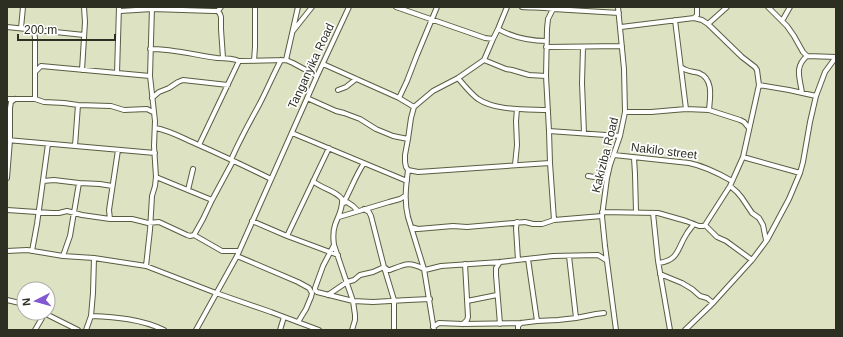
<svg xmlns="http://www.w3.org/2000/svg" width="843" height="337" font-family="Arial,sans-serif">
<rect width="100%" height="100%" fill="#dce2c2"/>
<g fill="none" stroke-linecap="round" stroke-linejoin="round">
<defs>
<path id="minor" d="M396,7L485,38L493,39
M507,7L498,29L493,39L484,60L458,78L433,91L427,96L414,107L411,118L408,139L405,155V162L406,167L408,170L418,172L550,163
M522,7C532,8 542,7 553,9L619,13
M768,7L787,26L794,36L803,52L807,56L836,57
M553,9L548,19L547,29L546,76L549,131L550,163L554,220
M120,11L152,9L213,11H218L221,7
M218,11L220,14L221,17V29L223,58
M694,18L697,15V7
M675,20L686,109
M782,21L790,7
M708,24L727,7
M7,27L84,35
M21,28L23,7
M31,29L34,32L35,38V99
M498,29C514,38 529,41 547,41
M293,31L312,7
M546,47L622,46
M583,47L582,83L584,133
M150,49C173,49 195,55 217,58C225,58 232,58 239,61
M286,60L298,7
M484,60L506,69L512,70L529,75L546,76
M254,61L255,47V7
M323,64L399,98L414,107
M681,67C687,72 692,71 699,73C714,79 710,98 709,110
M82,70L85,22L84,7
M36,71L41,66L150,76
M117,73L119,7
M458,78C464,85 470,93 478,99C496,111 526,109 548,110
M759,85L789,90L816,96
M338,90L346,87L356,79
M802,93C800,78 794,67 807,56
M152,98L159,92L169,88L178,82L183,80L228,85
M307,98L336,111L344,113L360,119L376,129L393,136L408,139
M399,98L407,81L417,55L437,7
M7,99H35L44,102L64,103L78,105L111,106L124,110L147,109L153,112
M625,112H651L686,109L709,110L740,120L744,122L749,128
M155,128C168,130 181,137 192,142C219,154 245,166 271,179
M549,131L620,136
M292,133L407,181
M7,140L155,153
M199,145L239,61L286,60L293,63L317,76
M75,146L78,105
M614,155L689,163C704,166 718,173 732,181
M743,157L750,159L800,173
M634,158L635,174L636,212
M231,160C239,141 249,123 259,105C267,90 273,75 281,60
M515,165L517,145L516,121L517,109
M408,170C406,186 404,201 408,217L424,269L434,330
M588,176L601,178H607
M156,177L212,200
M7,178L10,140V108L11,102L15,99
M43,181L54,180L79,183L100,184L112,186
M313,181C322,189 335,190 342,199C343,209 338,216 335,225C333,231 333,238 334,245L353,301L355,315V320L352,330
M730,186L737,192L742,198L752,213L759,218L763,225L766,240
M188,190L193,169
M344,202C351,189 356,175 364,163
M343,203L347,202L353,206L358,211
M364,209L369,212L371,216L384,267L394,300V330
M7,210L52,213H59L67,211L82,215L110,219H132L148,223L159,222L187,235L190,236L194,235L203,219L212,200L233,161
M602,212L658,213L686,221L699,226H703L705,225L730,186L743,157L759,85L757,70L755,67L742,57L708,24L702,20L694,18L621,27
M653,213L658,261L670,330
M339,217L389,202L400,199L405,196
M110,219L109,210L118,150
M252,221L287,236L338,255
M517,222L516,228L518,260
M705,225L717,237L726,241L752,260
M411,227L418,229L453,226L467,227L525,222L533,224H542L554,220L602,216
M194,235L222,251H239
M287,236L329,148
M334,245L323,266L315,288V290L317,292L353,301L373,302L408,300L430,299
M7,251L27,250L63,256L94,258L146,266L216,293L271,312L319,330
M32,251L37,224L48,144
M63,256L70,236L79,183
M237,256L298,282L309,288L312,293L311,297L306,309L298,322
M569,256L576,318
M528,259L537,321
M500,262L496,268V275L500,324
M659,263C679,260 677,249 686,235C688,231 691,228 694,224
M146,266L150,230L152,196L155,186L156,177L154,146L155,121L150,76L152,7
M425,270L441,266L500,262L553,256L598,255L606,260
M660,274L682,283L692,289L700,296L707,298L713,303
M328,295L347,282L354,280L360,275L373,272L384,267L388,270H390C405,264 409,261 424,269
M7,300L24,304
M467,301L497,295
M44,313L78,330
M91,316C116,317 141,319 164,330
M463,324L467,320L468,317L465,264
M433,327L439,323L463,324L521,323L537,321L558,320L576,318L596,314L604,313
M35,330L45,313
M86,330L91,316L93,293L94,258
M196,330L237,256L317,76L349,7
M280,330L284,317
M518,330V326L521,323
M616,330L605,246L602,216L607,178L610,165L620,136L625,112L624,69L618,7
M685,330L713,303L752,260L767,240L789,199L800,173L803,162L810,122L816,96L825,72L836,57"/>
</defs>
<use href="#minor" stroke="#595e42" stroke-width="6"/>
<use href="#minor" stroke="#fff" stroke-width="4"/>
</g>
<g text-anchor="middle" stroke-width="3.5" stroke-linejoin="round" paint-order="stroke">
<g font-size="12" fill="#2d2f23" stroke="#fff">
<text transform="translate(311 66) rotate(-65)" y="4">Tanganyika Road</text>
<text transform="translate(664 151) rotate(7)" y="4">Nakilo street</text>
<text transform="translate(605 155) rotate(-76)" y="4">Kakiziba Road</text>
</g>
</g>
<rect width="843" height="337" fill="none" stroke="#2d2f23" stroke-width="16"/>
<g transform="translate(36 301) rotate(264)"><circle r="19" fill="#ffffff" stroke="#abaca7"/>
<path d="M0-3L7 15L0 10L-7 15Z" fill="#8158d1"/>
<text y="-6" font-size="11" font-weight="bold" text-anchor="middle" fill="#2d2f23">N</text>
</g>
<path d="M18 34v6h97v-6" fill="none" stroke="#2d2f23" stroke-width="2"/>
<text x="24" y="34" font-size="12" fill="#2d2f23" stroke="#ffffff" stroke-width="3" paint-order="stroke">200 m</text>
</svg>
